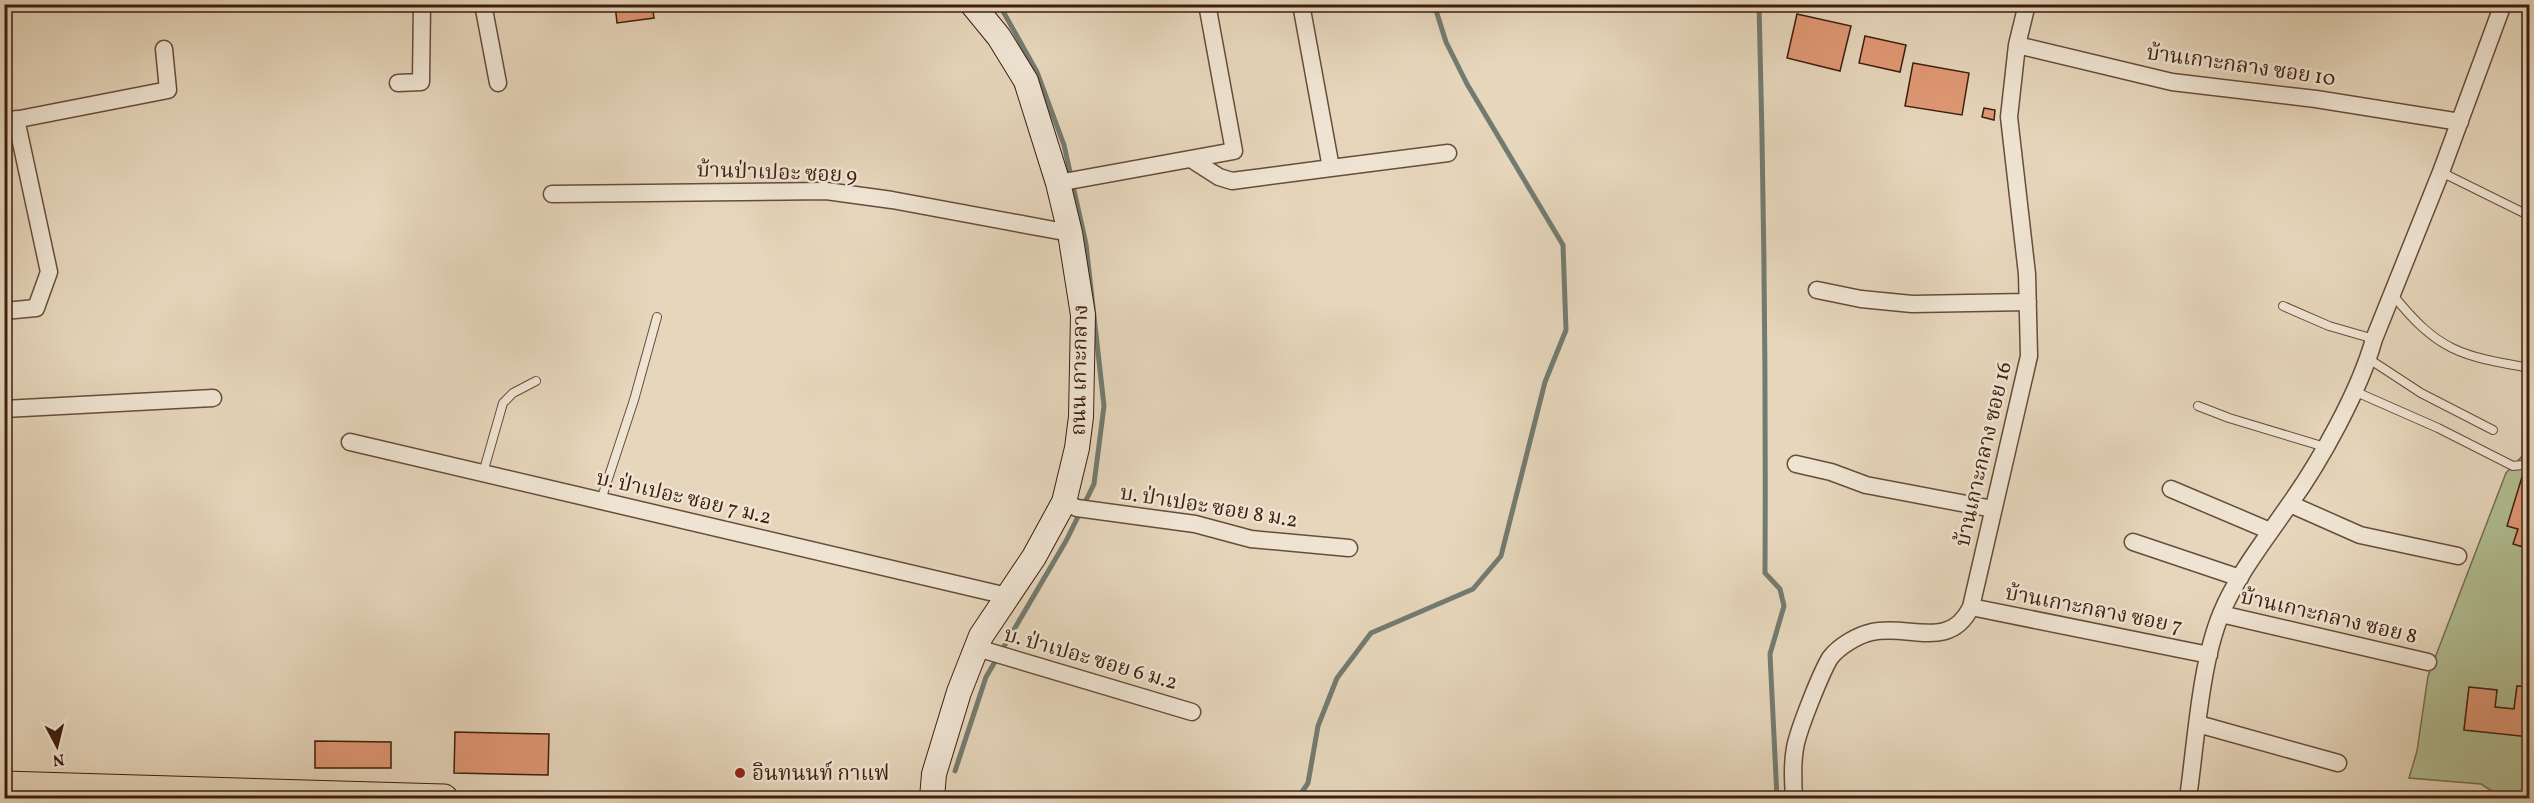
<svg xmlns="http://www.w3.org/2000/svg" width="2534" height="803" font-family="Vollkorn,'Noto Serif Thai',serif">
<rect width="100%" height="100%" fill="#e6d6bb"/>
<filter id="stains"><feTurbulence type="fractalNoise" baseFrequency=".00333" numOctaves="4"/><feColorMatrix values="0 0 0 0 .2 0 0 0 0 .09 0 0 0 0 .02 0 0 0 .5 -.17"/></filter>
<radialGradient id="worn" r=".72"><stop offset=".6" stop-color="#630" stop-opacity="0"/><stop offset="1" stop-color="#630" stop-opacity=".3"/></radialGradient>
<path fill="#b1be93" stroke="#786e50" stroke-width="1.5" d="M2529,449V479L2508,526L2518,529L2514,544L2529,549V687L2517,686L2514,709L2495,707L2497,690L2469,687L2464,729L2529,737V798H2503L2481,784L2409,778L2417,751L2428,676L2506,473Z"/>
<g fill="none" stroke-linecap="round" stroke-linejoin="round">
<path stroke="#737b70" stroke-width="5" d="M1759,4C1764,194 1766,383 1765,573L1780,589L1784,606L1770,654L1777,798
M955,771L986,677L1066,541L1094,484L1104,406L1086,244L1064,145L1037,72L999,4
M1298,798L1308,783L1318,726L1337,678L1371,633L1473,589L1501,556L1545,382L1566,330L1563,245L1467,84L1446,42L1434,4"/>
</g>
<path fill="#e09875" stroke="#3e1e0e" stroke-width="1.5" d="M615,4H652L654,18L617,23Z
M1797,14L1851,26L1840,71L1787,58Z
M1865,36L1906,45L1900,72L1859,63Z
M1913,63L1969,73L1962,115L1905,106Z
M1984,108L1995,110L1994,120L1982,117Z
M2522,477L2530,479V549L2513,544L2518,529L2507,526Z
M2517,686L2530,687V737L2464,730L2469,687L2497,690L2495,707L2514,709Z
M455,732L549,734L548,775L454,773Z
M315,741L391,742V768H315Z"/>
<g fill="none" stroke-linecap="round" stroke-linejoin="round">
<defs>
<path id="lane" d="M2441,172L2530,216
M2393,295C2438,351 2460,356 2530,368
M2283,306L2329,326L2374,339
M2369,359L2421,393L2493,430
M2354,391L2438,428L2513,466L2530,464
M2198,406L2229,418L2325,447
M483,473L503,403L513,393L536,381
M601,500L634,400L657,317"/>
<path id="street" d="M483,4L498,83
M1301,4L1331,168L1448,153
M2017,45L2172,82L2316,99L2460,122
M398,83L421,82L422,4
M4,122L168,90L164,49
M1191,159L1219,177L1232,181L1331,168
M1058,183L1234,151L1207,4
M552,194L826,191L892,200L1070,233
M1817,290L1861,299L1912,304L2028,302
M4,311L36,308L49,272L16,119
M4,409L213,398
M350,442L1007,596
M1796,464L1831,472L1866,485L1993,509
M2171,489L2270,531
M1064,502L1077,508L1195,524L1251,539L1349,548
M2290,504L2360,535L2458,556
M2133,542L2240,578
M1971,607L2209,655
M2221,614L2428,662
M977,648L1192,712
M2198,724L2338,763
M1794,798C1793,781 1792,765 1795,748C1798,730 1821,673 1830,658C1839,646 1858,635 1872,632C1909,624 1950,651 1971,607L2029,356L2027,274L2009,117L2017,45L2027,4
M2188,798C2196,743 2200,665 2221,614C2237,575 2265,540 2289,505C2320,462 2360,390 2374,339L2441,172L2503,4"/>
<path id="secondary" d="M932,798L934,774L959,692L981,636L1034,557L1064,502L1077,448L1081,417L1083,315L1070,233L1058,183L1026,81L999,37L972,4"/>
<path id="primary" d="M4,785L444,798"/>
</defs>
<use href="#lane" stroke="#684c39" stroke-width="10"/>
<use href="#street" stroke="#684c39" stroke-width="19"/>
<use href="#secondary" stroke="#3e1e0e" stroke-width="26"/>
<use href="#primary" stroke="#3e1e0e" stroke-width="29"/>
<use href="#lane" stroke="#efe4d3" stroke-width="8"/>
<use href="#street" stroke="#efe4d3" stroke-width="16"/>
<use href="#secondary" stroke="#efe4d3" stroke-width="24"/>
<use href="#primary" stroke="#e6d6bb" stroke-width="27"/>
</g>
<circle fill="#8f2418" stroke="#efe4d3" stroke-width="2" cx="740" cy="773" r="6"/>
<g text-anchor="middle" stroke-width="5" stroke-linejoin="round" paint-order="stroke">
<g font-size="21" fill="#3e1e0e" stroke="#efe4d3">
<text transform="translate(2241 65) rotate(8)" y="7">บ้านเกาะกลาง ซอย 10</text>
<text transform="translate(777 172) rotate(2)" y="7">บ้านป่าเปอะ ซอย 9</text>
<text transform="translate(1079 370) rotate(-89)" y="7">ถนน เกาะกลาง</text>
<text transform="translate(1983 454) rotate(-77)" y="7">บ้านเกาะกลาง ซอย 16</text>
<text transform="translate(684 497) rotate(13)" y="7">บ. ป่าเปอะ ซอย 7 ม.2</text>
<text transform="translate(1209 506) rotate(9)" y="7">บ. ป่าเปอะ ซอย 8 ม.2</text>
<text transform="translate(2094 609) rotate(11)" y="7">บ้านเกาะกลาง ซอย 7</text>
<text transform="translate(2329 616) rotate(13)" y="7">บ้านเกาะกลาง ซอย 8</text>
<text transform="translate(1091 658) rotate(16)" y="7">บ. ป่าเปอะ ซอย 6 ม.2</text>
</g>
<g font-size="21" fill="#3e1e0e" stroke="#efe4d3" text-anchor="start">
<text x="752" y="780">อินทนนท์ กาแฟ</text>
</g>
</g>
<rect width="2534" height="803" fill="none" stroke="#e6d6bb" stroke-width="24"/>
<rect x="6" y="6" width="2522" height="791" fill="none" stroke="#3e1e0e" stroke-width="3"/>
<rect x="12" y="12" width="2510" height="779" fill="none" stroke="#3e1e0e" stroke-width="1.5"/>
<g transform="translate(57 746) rotate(173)" stroke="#efe4d3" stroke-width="4.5" paint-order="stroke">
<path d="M0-4.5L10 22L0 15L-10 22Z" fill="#3e1e0e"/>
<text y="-9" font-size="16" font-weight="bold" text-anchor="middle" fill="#3e1e0e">N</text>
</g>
<rect width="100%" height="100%" filter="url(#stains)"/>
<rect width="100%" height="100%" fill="url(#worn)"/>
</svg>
